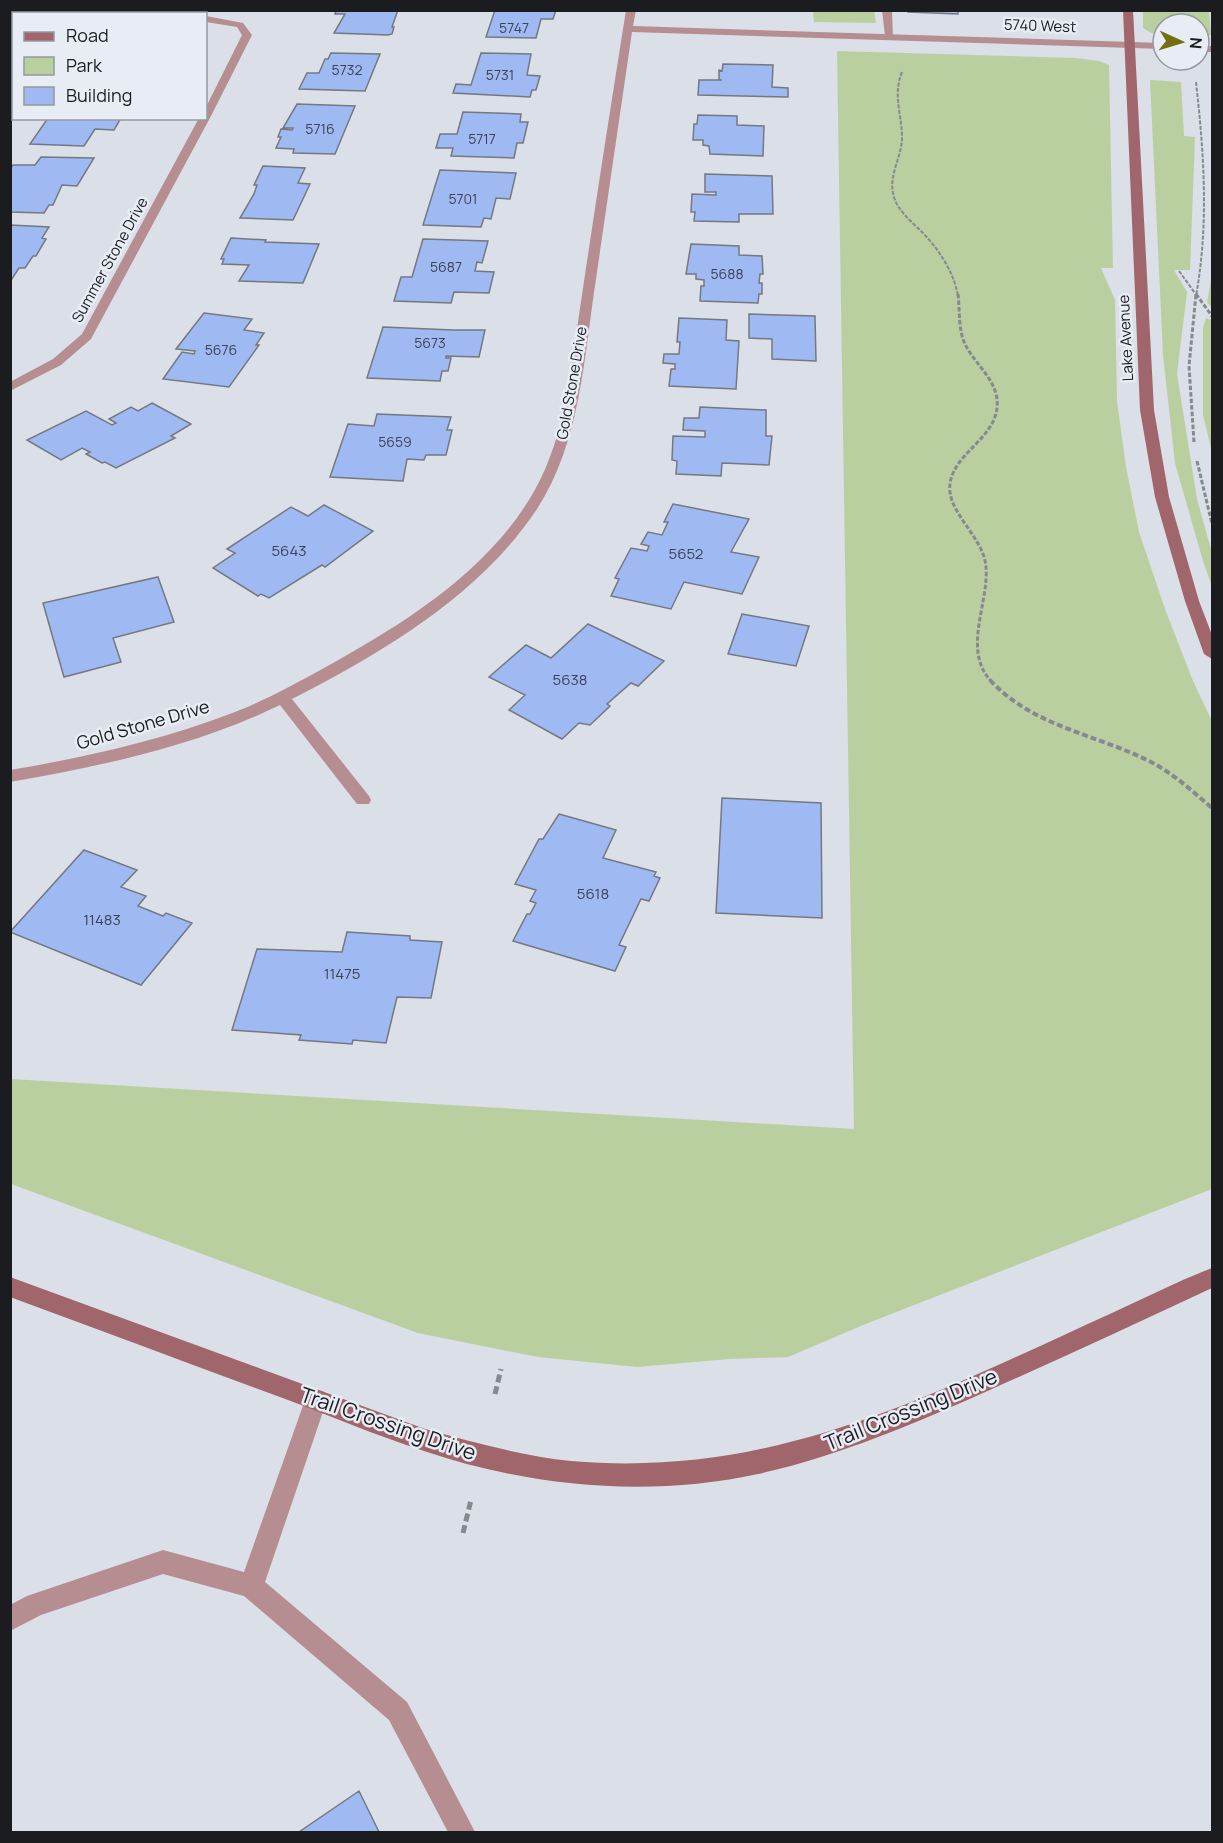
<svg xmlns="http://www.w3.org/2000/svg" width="1223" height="1843" font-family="Manrope,sans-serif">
<rect width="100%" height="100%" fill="#dadfe8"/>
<path fill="#bacfa0" d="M813,11H874L876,23L814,22Z
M1143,11H1209L1211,35L1199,37V24H1163V34L1151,33L1143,28Z
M837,51L1076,58L1099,61L1109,65L1113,268H1101L1115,300L1117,401L1126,467L1139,532L1165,609L1193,681L1212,721V1189L868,1323L788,1357L729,1359L637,1367L538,1357L418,1333L11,1184V1079L854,1129Z
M1150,80L1181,82L1184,136L1195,137L1190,270H1174L1187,292L1177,374L1197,499L1212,553V587L1203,561L1175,463L1163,355Z
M1211,109H1212V308L1207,302L1211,280Z
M1206,318L1212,320V452L1203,415V328Z"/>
<path fill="#9fb9f3" stroke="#757880" stroke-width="1.5" d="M336,10H398L392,27H394L392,34L388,35L334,33L345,14H335Z
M495,10H556L553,19H541L536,38L486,37Z
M908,10H958V14L908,12Z
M331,53L380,54L365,91L299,89L307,73H319L325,59H328Z
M481,53L531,54L527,75L540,76L536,90H532L530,97L453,93L456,84L471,85Z
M723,64L773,65L772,87L788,88V97L698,95L699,80H722H719V70L722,71Z
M297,104L355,106L335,154L293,153L294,149L276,148L281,137H278L281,129L292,130L293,128H283Z
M463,112L521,114L520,122H528L523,143H517L514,158L451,156L453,148H436L440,134H457Z
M698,115L737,116V125L764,126L763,156L710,154L709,146L703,145V140H693L694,124H697Z
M48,118H121L114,130L95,129L84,146L30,144Z
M41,157L94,158L77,186L62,185L53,205H49L44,213L10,212V169L13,165H35Z
M263,166L305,168L298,183L310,184L293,220L240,218L254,194L257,185H254Z
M440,170L516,173L510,199L496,198L491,219L484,218L481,227L423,225Z
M705,174L772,176L773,214H739V222L694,221L695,212H691L692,194L716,195V192H705Z
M10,225L49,227L42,238L46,239L36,256H33L25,268H19L10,282Z
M231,238L266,240L265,242L319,244L303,283L239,281L249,265L222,264L224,259H221Z
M423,239L488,241L482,263L477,262L475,271L494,272L489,293L454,292L451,303L394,301L401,277H412Z
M691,244L739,246V255L762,256L763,274H760L759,283H762V294H759L758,303L700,301L701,286H704V280L696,279V274H686Z
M204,313L252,319L244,330L264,333L256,345H259L229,387L163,379L182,352L194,354L195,351L176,349Z
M749,314L815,316L816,361L772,359V339L749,338Z
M679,318L727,320L726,340L739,341L736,389L669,386L671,369H675V364L663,363L664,354H679L680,342H677Z
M383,327L453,330H485L479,357L446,356V358H451L448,371H442L440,381L367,378Z
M152,403L191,424L171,436L175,438L116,468L105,462L102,463L86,454L90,452L82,448L61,460L27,440L86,411L112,425L116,423L109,419L131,407L138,411Z
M700,407L766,410V436H772L769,465L722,463L721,476L676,474L677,461L672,460L673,436L705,437V431L683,430L684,418H699Z
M377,414L451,417L447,430H452L446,455H426L424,460L407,459L403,481L330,477L348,424L374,426Z
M673,504L749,519L731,552L759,557L742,594L684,582L671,609L611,596L619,579L615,578L631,548L647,551L649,546L641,544L648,532L662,535L668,522H664Z
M324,505L373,531L325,567L322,565L269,598L261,594L258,596L213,568L235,553L227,549L291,507L308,516Z
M158,577L174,622L113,638L121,662L64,677L43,603Z
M742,614L809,626L796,666L728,654Z
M588,624L664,661L638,686L631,683L607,704L610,706L590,725L579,723L562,739L509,710L525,695L489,677L526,645L551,658Z
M722,798L821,803L822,918L716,913Z
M559,814L616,830L603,858L656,872L654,876L660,878L649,901L641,899L619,945L626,947L615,971L513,941L527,914H530L536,903L530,901L536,890L515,884L539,839H543Z
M84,850L137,870L121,887L146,896L138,906L163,916L166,913L192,923L141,985L10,932Z
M347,932L410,936V940L442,942L431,998L397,997L386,1043L353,1040L352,1044L299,1040L301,1035L232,1030L257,949L342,952Z
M359,1791L379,1832H299Z"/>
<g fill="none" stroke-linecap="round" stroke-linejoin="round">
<path stroke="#868a90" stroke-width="2" stroke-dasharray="4 1.5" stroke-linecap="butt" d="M902,72C893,94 901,112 902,135C903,155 889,173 893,193C896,210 911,221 923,233C939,250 954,272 958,296
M1196,82C1204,154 1209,224 1196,296
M1179,271L1197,296"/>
<path stroke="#868a90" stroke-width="3" stroke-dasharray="4.5 2" stroke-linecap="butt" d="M958,294C960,311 958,329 965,344C974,363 994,377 997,399C1001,437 954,451 950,484C946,512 984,537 986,567C989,604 962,650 991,681
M1196,294L1212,316
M1194,442L1189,366L1196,294
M1197,461L1212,524"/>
<path stroke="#868a90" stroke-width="4" stroke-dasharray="6 3" stroke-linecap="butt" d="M990,680C1032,726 1095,734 1149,761C1173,773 1192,791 1212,808"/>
<path stroke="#868a90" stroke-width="5" stroke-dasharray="8 4" stroke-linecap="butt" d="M495,1394L501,1369
M463,1533L471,1500"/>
<path fill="#b68e91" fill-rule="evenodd" d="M882,10H892L893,38L885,36Z
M316,1389L324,1392L327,1400L265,1582L407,1702L475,1832H448L389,1720L244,1596L163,1574L41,1615L10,1631V1605L27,1596L163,1550L244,1572L305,1400L308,1392Z"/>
<path fill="#b68e91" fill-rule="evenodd" d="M10,10L17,12L18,14L10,16Z
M626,10H636L633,26L1163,43V49L632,32C620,114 608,196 596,279C584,356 581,441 537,509C479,596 383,652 292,699L369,796L371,800L369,804H357L280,705C196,746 102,766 10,782V770C87,757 163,740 235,712C266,700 295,684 324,668C409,621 506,561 546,467C569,413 573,352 582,295C596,200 611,105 626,10Z
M206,16L243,23L252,35L211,116L91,339L61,365L10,391V382L53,359L82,334L199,118H206V107L242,35L237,27L206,22Z
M1199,46H1212V52H1199Z"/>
<path fill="#a0666b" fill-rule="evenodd" d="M1123,10H1133L1154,410L1169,497L1199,601L1212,635V659L1204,654L1185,601L1155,497L1140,410Z
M1212,1268V1288C1139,1322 1066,1356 992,1389C916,1423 839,1456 758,1474C647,1498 531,1487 424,1451C375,1435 328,1415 280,1397C190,1364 100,1330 10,1297V1277L425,1429C473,1442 522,1456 571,1461C776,1479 933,1394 1112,1313C1145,1298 1178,1281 1212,1268Z"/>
</g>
<g text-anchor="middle" stroke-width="5" stroke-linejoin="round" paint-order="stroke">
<g font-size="14" fill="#3b4354">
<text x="514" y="33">5747</text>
<text x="347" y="75">5732</text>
<text x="500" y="80">5731</text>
<text x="320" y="134">5716</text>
<text x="482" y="144">5717</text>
<text x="463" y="204">5701</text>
<text x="446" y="272">5687</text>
<text x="727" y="279">5688</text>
<text x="430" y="348">5673</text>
<text x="221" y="355">5676</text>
<text x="395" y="447">5659</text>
</g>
<g font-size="15" fill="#1a1c1f" stroke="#e7ecf5">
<text transform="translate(1040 26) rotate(2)" y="5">5740 West</text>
<text transform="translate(110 260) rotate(-61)" y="5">Summer Stone Drive</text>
<text transform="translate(1126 338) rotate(-93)" y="5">Lake Avenue</text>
<text transform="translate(572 383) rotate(-80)" y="5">Gold Stone Drive</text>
</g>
<g font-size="15" fill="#3b4354">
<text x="289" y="556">5643</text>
<text x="686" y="559">5652</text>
<text x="570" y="685">5638</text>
<text x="593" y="899">5618</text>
<text x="102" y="925">11483</text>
<text x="342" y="979">11475</text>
</g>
<g font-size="18" fill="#1a1c1f" stroke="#e7ecf5">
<text transform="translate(143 725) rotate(-16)" y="6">Gold Stone Drive</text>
</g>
<g font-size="21" fill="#1a1c1f" stroke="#e7ecf5">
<text transform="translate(911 1410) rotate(-22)" y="7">Trail Crossing Drive</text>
<text transform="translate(388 1424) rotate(19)" y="7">Trail Crossing Drive</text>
</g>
</g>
<rect width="1223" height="1843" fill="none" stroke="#1a1c1f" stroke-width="24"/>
<rect x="12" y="12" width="195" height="108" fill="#e7ecf5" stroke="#95999f" stroke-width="1.5"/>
<rect x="24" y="32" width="30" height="9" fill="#a0666b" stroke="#95999f" stroke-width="1.5"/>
<text x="66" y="42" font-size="18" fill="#1a1c1f">Road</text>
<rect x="24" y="57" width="30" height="18" fill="#bacfa0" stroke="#95999f" stroke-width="1.5"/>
<text x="66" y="72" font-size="18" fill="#1a1c1f">Park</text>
<rect x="24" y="87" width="30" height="18" fill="#9fb9f3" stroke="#95999f" stroke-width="1.5"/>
<text x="66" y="102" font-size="18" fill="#1a1c1f">Building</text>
<g transform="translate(1181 42) rotate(94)"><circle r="28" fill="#e7ecf5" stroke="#95999f" stroke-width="1.5"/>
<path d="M0-4.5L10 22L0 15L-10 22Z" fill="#736f11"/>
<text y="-9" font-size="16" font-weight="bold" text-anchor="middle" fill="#1a1c1f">N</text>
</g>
</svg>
